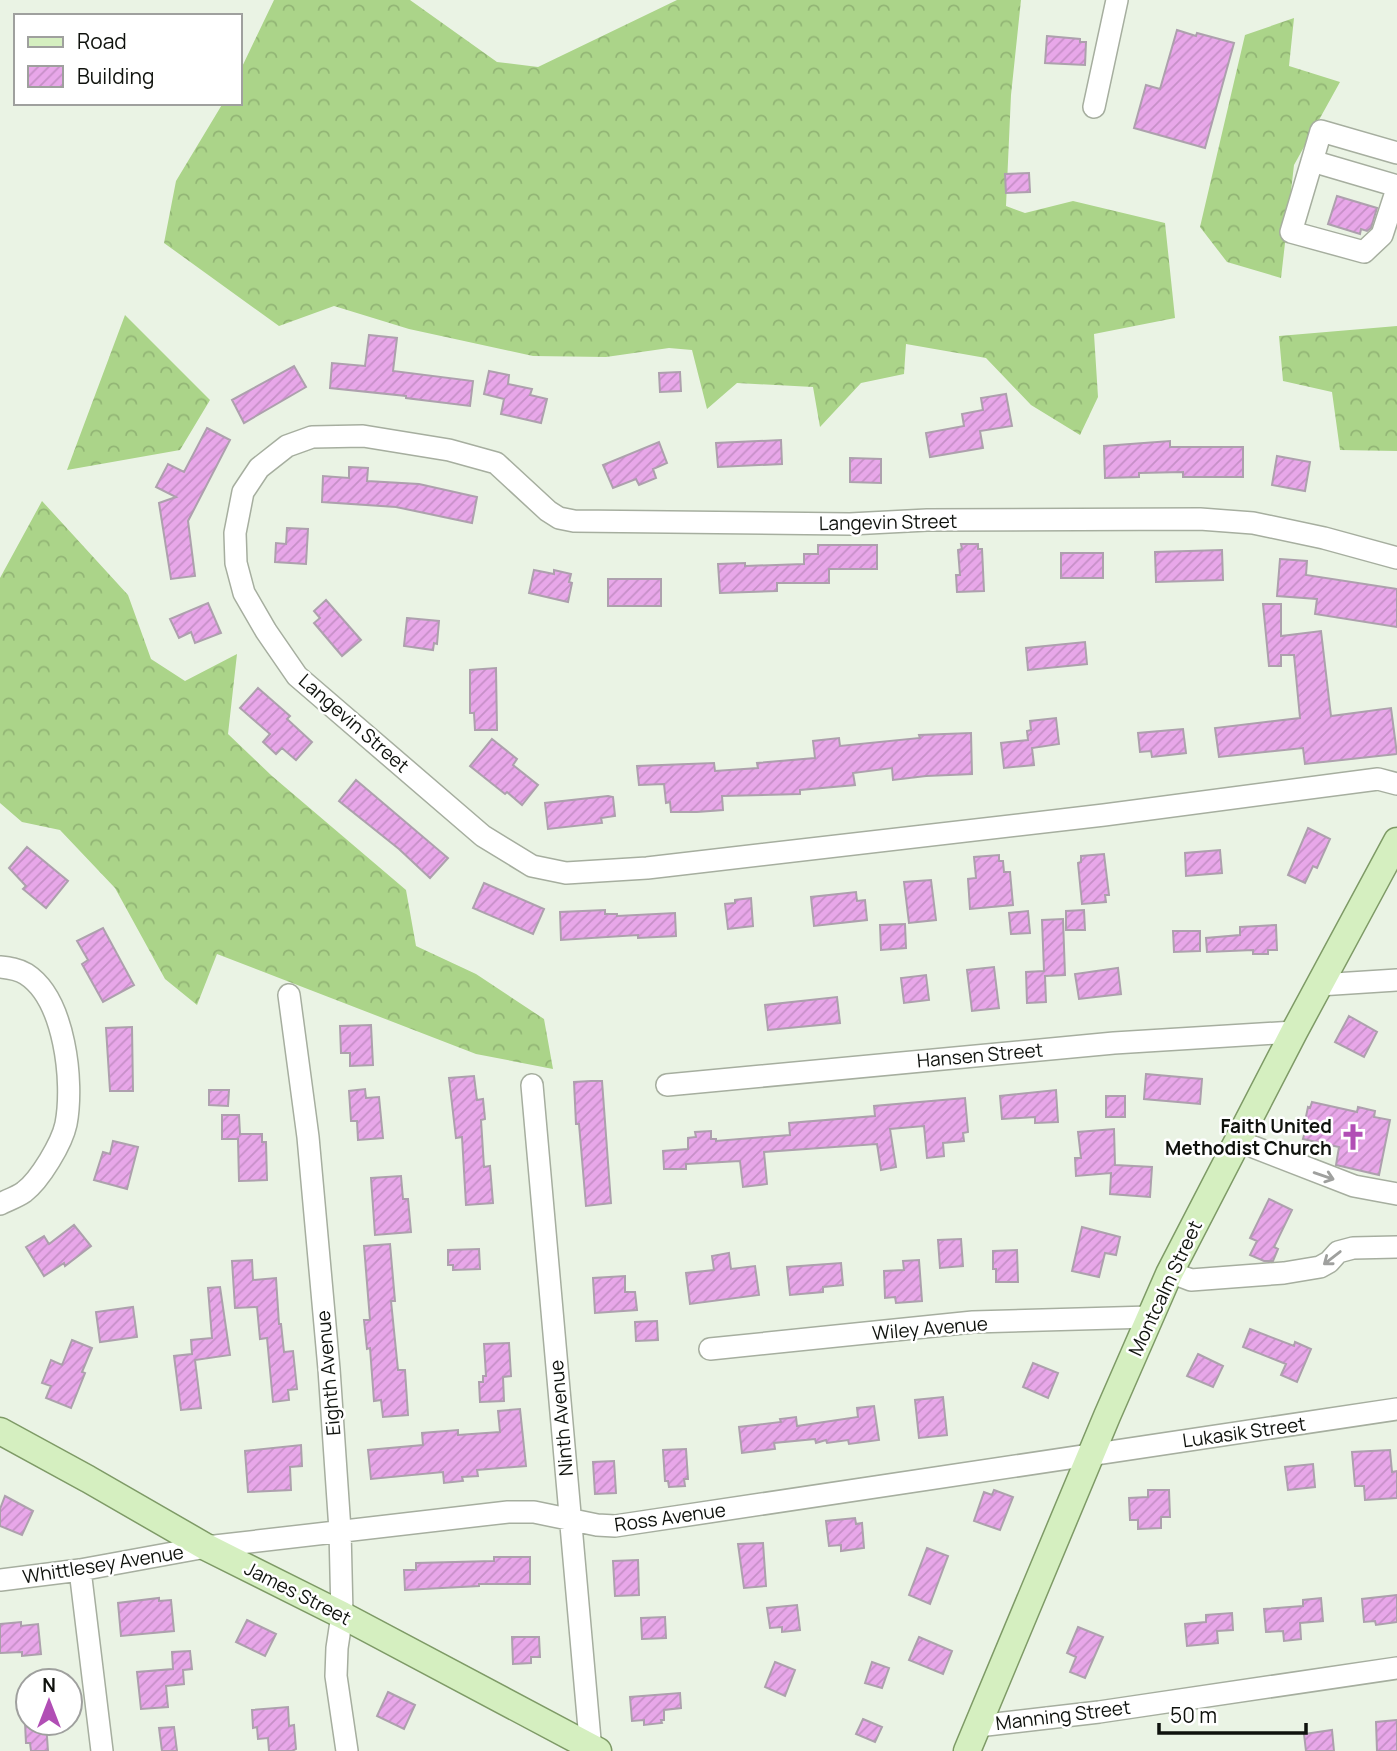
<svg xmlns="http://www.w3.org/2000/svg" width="1397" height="1751" font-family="Manrope,sans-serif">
<defs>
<pattern id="forest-crowns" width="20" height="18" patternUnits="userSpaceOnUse" patternTransform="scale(1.75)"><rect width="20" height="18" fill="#abd489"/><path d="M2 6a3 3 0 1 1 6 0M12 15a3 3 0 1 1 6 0" fill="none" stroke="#92b575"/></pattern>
<pattern id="building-hatch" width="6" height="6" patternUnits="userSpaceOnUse" patternTransform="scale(1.75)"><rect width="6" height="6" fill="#e8a7e9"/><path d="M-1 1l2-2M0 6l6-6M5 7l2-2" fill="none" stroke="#c68fc7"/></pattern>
</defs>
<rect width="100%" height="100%" fill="#eaf3e4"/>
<path fill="url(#forest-crowns)" d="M274,0H410L497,62L538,67L677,0H1021L1011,95L1006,206L1025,213L1073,201L1165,223L1175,318L1094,334L1098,397L1080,435L1031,405L986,358L906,344L904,374L861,383L820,427L813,387L737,383L707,409L692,350L669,348L606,357L533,356L409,329L334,306L279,326L164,243L176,181L223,103H240V71Z
M1294,18L1289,66L1340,82L1294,165L1281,278L1227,262L1200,227L1245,35Z
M125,315L210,400L180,450L67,470Z
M1397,326V451L1340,450L1332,392L1283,381L1279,336Z
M42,501L128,595L151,659L185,681L237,654L228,734L272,776L406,890L416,946L476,974L544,1019L553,1069L476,1054L217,954L197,1005L165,979L115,888L60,830L22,822L0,803V578Z"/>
<path fill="url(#building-hatch)" stroke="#ada0ad" stroke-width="2" d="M1177,30L1196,36L1197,33L1234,43L1205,148L1134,128L1146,85L1160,89Z
M1047,36L1080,39V42H1086L1085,65L1045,63Z
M1029,173L1030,192L1006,193L1005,174Z
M1337,196L1377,208L1371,228L1367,231L1361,229L1360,234L1328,224Z
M369,335L397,338L393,371L473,381L470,406L406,398V396L330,388L332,363L365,366Z
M294,366L306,387L244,423L232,400Z
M489,371L509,375L508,384L532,389L530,395L547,399L541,423L501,414L504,399L484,394Z
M680,372L681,391L660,392L659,373Z
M1006,394L1012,426L980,431L983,448L930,457L926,433L964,426L962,414L983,410L981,398Z
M207,428L230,440L188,521L195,576L171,579L159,503L176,497L156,487L168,464L184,472Z
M781,440L782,464L718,467L716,443Z
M1170,441V447H1243V477H1183V472L1139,473V477L1105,478L1104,446Z
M659,442L667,463L653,469L656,478L639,485L636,479L613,488L603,465Z
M1277,456L1310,462L1305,491L1272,485Z
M850,458L881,459V483L850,482Z
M349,467L368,468L367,481L419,484L477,497L472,523L396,507L322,502L323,476L349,478Z
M287,528L308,529L306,564L275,562L276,543L286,544Z
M961,544H978V549H982L984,591L957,592L956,575H960L958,550L962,549Z
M818,545H877V569H829V583H777V591L720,593L718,564L745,563V566L804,564V554H818Z
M1222,550L1223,580L1156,582L1155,552Z
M1061,553H1103V578H1061Z
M1280,559L1307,561L1306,575L1397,589V627L1315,614L1317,599L1277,596Z
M534,570L554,574V570L571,574L569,582L572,583L568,602L529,593Z
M608,579H661V606H608Z
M326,600L361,640L342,656L314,623L320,618L314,611Z
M208,603L221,633L195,643L191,632L179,638L170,619Z
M1263,604H1281V636L1321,631L1331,716L1391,708L1397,754L1305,764L1303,748L1219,757L1215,728L1300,718L1294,655H1281V666H1269Z
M407,618L439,621L437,644L434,643L433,650L404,646Z
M1085,642L1087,664L1028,670L1026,648Z
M496,668L497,730H475L474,713H470V670Z
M258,688L290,716L287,719L312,742L296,760L282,748L276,754L263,742L270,734L240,708Z
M1056,718L1059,744L1032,748L1034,765L1004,768L1001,743L1028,740L1027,731L1031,730L1030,721Z
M1183,729L1186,753L1152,757L1151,751L1140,752L1138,733Z
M971,733L972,774L926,776L893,780L892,768L853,773L855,785L800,790V794L722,796L723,810L697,812H671L670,802L666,803L664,784L639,785L637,766L714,763L715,771L758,768L757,763L815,758L813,741L839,738L840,746L920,738L919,735Z
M492,739L517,759L513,765L538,785L522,805L507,792L505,794L470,766Z
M356,780L448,858L430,878L399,849L339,801Z
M608,796L613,797L615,816L601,818L602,823L548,829L545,803Z
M1308,828L1330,839L1317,868L1313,866L1305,883L1288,875Z
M27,847L68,881L46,908L23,889L26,886L9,868Z
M1220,850L1222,873L1186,876L1185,853Z
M1104,854L1109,895H1105L1106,902L1082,904L1078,863L1081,862V856Z
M999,855V861H1003L1004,872H1010L1013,905L970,909L968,879L976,878L974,857Z
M931,880L936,920L909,923L904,882Z
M484,883L544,909L533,934L473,908Z
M856,892L857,901L865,900L867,920L814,926L811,897Z
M751,898L753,926L728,929L725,904L735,903V900Z
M605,910V914H617V916L675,913L676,936L638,938V935L561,940L560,912Z
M1084,910L1085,930H1066V911Z
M1028,911L1030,933L1011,934L1009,913Z
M1063,919L1065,975L1045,976L1046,1002L1027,1003L1026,972L1044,971L1042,920Z
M905,924L906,948L881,950L880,925Z
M1276,925L1277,950H1268V954H1253V950L1207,952L1206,938L1240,935V927Z
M103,928L134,985L103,1002L82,964L88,960L77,941Z
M1173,931H1200V951L1174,952Z
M994,967L999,1008L972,1011L967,970Z
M1118,968L1121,994L1079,999L1075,974Z
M926,975L929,1000L904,1003L901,978Z
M837,997L840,1023L768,1030L765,1005Z
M1349,1016L1377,1032L1364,1057L1335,1042Z
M371,1025L373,1065L350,1066V1053H341L340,1026Z
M132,1027L133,1091H110L106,1028Z
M1146,1074L1202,1079L1200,1104L1144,1099Z
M474,1076L477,1100L483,1099L485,1119L481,1120L484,1167L490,1166L493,1203L466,1205L462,1137L456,1138L449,1078Z
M591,1081H602L611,1203L586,1206L579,1124H576L574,1082Z
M365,1089L366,1098L379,1097L383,1138L358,1140L357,1121H351L349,1091Z
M209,1090H229L228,1106L209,1105Z
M1056,1090L1058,1122L1035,1123V1117L1002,1119L1000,1096Z
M1106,1096H1125V1117H1106Z
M965,1098L968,1132L963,1133L964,1141L943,1143L944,1156L927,1158L924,1126L890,1129L896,1167L881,1170L877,1144L764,1152L767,1184L743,1187L740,1161L686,1164V1169H664L663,1151L688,1149V1138L696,1137L695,1132L711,1131V1139H716V1141L790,1135L789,1123L875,1116L874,1106Z
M1312,1102L1357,1112L1358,1107L1375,1111L1374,1117L1390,1120L1379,1175L1336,1165L1339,1147L1303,1139L1305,1131H1303L1308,1107L1310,1108Z
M222,1115H239L240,1134H262V1142H266L267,1180L239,1181L238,1139H222Z
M1114,1129L1115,1165L1152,1167L1150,1197L1110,1194L1111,1173L1076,1176L1075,1158H1081L1078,1132Z
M113,1141L138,1147L127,1189L94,1180L103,1152L110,1154Z
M401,1176L403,1199H408L411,1232L375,1235L371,1178Z
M1269,1199L1292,1210L1274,1247L1278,1249L1273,1261H1264L1250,1255L1257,1241L1250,1238Z
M74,1225L91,1246L65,1266L64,1263L44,1276L26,1247L44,1236L49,1244Z
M1082,1227L1120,1237L1116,1255L1105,1253L1099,1277L1072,1271Z
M961,1239L963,1266L940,1268L938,1240Z
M390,1244L395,1301H391L398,1370H405L408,1415L383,1417L381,1400L374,1401L370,1348L367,1349L364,1320H370L364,1246Z
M479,1249L480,1269L453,1270V1265H448V1250Z
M1017,1250L1018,1282H996V1269H993V1251Z
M729,1253L731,1269L755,1266L759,1295L690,1304L686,1273L714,1270L712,1256Z
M252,1260L253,1280L276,1278L279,1324H281L284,1352L293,1351L297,1389L288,1390L289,1400L273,1402L267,1338L260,1339L257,1307L235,1308L232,1261Z
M919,1260L922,1301L896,1303L895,1297L885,1298L884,1271L904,1270L903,1261Z
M841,1263L843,1285L823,1287V1292L790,1295L787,1267Z
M625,1276V1292H635L637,1310L595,1313L593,1278Z
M220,1287L230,1355L195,1360L201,1408L181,1410L174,1356L192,1354L191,1340L212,1338L208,1288Z
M133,1307L137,1337L100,1342L96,1312Z
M657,1321L658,1340L636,1341L635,1322Z
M1250,1329L1294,1346L1295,1342L1311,1349L1297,1382L1281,1375L1286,1364L1243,1347Z
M72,1340L92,1348L82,1372L85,1373L71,1408L46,1398L51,1386L42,1383L51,1360L62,1365Z
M509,1343L511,1376L503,1377L504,1401L480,1402L479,1382H483V1376H486L484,1344Z
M1198,1354L1223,1366L1213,1387L1187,1376Z
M1033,1363L1058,1373L1048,1398L1023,1387Z
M943,1397L947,1435L919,1438L915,1400Z
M874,1406L879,1440L849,1444L848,1440L827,1443L826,1440L816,1443L815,1439L774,1443L775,1449L742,1453L739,1427L781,1422L780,1419L796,1417L797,1426L858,1417L857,1408Z
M520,1409L526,1466L477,1470L478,1476L462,1477L463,1481L444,1483L443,1472L371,1479L368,1450L423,1445L422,1433L458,1430V1435L500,1432L498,1411Z
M301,1445L302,1466L290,1467L291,1490L248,1492L245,1451Z
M686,1449L688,1479H684L685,1486L669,1487L668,1481H665L663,1450Z
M1390,1450L1392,1472L1397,1471V1498L1365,1500L1364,1486H1355L1352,1452Z
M614,1461L616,1493L595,1494L593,1462Z
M1313,1464L1315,1487L1288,1490L1285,1467Z
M994,1490L1013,1497L1000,1530L974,1521L984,1492L992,1495Z
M1148,1490H1169L1170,1517H1161V1528L1138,1529V1520H1130L1129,1498L1148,1497Z
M5,1496L33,1511L22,1535L0,1526V1509Z
M855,1518L856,1524L862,1523L864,1548L841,1551V1545L829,1546L826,1521Z
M763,1543L766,1586L744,1588L738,1544Z
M927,1548L948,1556L930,1604L909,1595Z
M494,1557H530V1584H479V1586L405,1590L404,1570H416V1563L494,1561Z
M638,1560L639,1595L615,1596L613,1561Z
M1397,1595V1622L1376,1625L1375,1621L1364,1622L1362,1599Z
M159,1598V1601L171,1600L174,1631L121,1636L118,1603Z
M1321,1598L1323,1621L1300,1623L1301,1639L1284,1641L1283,1631L1266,1632L1264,1609L1303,1606V1600Z
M797,1605L800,1630L782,1632V1627L770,1628L767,1608Z
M1232,1613L1233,1630L1217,1631L1218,1643L1187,1646L1185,1624L1206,1622V1615Z
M665,1617L666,1638L642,1639L641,1618Z
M247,1620L276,1634L265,1656L236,1642Z
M21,1622V1626L38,1624L41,1654L22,1656V1652L0,1653V1624Z
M1078,1627L1103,1637L1085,1678L1070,1672L1076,1657L1067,1653Z
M512,1637H539L540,1657H531V1663L513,1664Z
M919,1637L952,1651L943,1674L909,1660Z
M190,1651L192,1669L183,1670L184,1684L166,1686L168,1707L141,1709L137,1672L173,1669L172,1652Z
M775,1662L795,1670L785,1696L765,1687Z
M872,1662L889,1668L882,1688L865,1683Z
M388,1692L415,1705L404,1729L377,1716Z
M680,1693L681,1708L664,1710V1720H661L662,1723L644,1725V1720L632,1721L630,1697Z
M288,1707L289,1726L294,1725L296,1749L292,1751H269L268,1738L258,1739L257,1727L253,1728L252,1710Z
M863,1719L882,1727L875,1742L856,1734Z
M1397,1720V1751H1377L1376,1722Z
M25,1723H46L48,1751H31L30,1743H26Z
M174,1727L177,1751H162L159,1728Z
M1332,1730L1334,1751H1306L1304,1734Z"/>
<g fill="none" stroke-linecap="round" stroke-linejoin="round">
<defs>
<path id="minor" d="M1094,107L1117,0
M1397,153L1321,131L1291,232L1364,252L1382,235L1397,189
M1312,161L1397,186
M1397,558L1324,538L1253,523L1200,519L927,520L850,524L574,521L559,518L548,511L496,463L449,450L363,436L312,437L287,446L259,468L243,492L235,533L236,563L244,593L266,631L297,676L483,836L532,866L566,873L647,868L1104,815L1378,779L1397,784
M0,967C9,968 18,969 26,974C65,999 74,1082 66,1124C62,1143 40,1180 24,1192C17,1197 8,1200 0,1204
M1319,985L1397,980
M289,995L308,1137L329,1369L340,1530L342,1615L337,1648L336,1676L347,1751
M532,1085L591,1751
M667,1085L1114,1043L1294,1032
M1238,1141L1354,1186L1397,1194
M1170,1272L1191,1280L1284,1273L1320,1267L1329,1262L1338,1252L1353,1248L1397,1247
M710,1349L973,1322L1150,1317
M80,1570L102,1751
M0,1580L80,1570L206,1547L508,1512H534L597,1525L615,1526L1397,1409
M978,1726L1099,1712L1397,1668"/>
<path id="major" d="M0,1431L88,1479L206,1547L342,1615L598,1751
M967,1751L1107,1416L1169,1274L1294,1032L1397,841"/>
</defs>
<use href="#minor" stroke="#a6ae9f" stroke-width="24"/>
<use href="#major" stroke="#7e9a66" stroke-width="29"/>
<use href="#minor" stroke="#fff" stroke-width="21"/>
<use href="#major" stroke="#d5efc0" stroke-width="26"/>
</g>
<defs><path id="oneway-shaft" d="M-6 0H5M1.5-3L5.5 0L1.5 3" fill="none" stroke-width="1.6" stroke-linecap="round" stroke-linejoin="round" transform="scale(1.75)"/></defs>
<g stroke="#9fa09e">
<use href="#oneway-shaft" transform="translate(1324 1176) rotate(19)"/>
<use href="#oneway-shaft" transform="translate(1332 1258) rotate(142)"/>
</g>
<defs>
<symbol id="church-bare" viewBox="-9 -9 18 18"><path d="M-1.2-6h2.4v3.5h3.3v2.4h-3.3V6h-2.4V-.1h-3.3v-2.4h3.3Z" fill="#b14eb5" stroke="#fff" stroke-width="2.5" paint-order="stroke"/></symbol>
</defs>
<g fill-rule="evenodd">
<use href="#church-bare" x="1334" y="1118" width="38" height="38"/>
</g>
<g text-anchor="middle" stroke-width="5" stroke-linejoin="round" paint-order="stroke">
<g font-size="19" fill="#0f120d" stroke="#fff">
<text transform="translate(888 522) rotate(-1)" y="7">Langevin Street</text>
<text transform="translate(354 723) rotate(41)" y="7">Langevin Street</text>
<text transform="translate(980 1055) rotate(-5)" y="7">Hansen Street</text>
<text transform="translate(1165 1288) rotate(-65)" y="7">Montcalm Street</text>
<text transform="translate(930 1328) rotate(-5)" y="7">Wiley Avenue</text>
<text transform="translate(328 1373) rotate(-95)" y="7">Eighth Avenue</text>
<text transform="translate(561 1418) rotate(-95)" y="7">Ninth Avenue</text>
<text transform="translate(1244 1432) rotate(-8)" y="7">Lukasik Street</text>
<text transform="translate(670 1517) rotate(-8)" y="7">Ross Avenue</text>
<text transform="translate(103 1564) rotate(-9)" y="7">Whittlesey Avenue</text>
<text transform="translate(298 1593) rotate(27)" y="7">James Street</text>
<text transform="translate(1063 1715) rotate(-7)" y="7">Manning Street</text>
</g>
<g font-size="19" font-weight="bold" fill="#0f120d" stroke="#fff" text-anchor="end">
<text x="1332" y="1133">Faith United<tspan x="1332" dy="22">Methodist Church</tspan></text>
</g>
</g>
<rect x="14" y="14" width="228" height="91" fill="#ffffff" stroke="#9fa09e" stroke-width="2"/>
<rect x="28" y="37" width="35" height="10" fill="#d5efc0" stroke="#9fa09e" stroke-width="2"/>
<text x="77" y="49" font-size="21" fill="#0f120d">Road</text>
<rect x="28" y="66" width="35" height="21" fill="url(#building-hatch)" stroke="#9fa09e" stroke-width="2"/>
<text x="77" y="84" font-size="21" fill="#0f120d">Building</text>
<g transform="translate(49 1702)"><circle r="33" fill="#ffffff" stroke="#9fa09e" stroke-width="2"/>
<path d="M0-5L12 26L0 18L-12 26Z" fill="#b14eb5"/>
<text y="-10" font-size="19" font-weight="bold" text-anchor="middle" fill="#0f120d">N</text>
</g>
<path d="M1159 1723v10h147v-10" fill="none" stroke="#0f120d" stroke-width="3.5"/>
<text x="1170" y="1723" font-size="21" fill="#0f120d" stroke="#ffffff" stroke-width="5" paint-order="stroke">50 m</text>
</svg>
